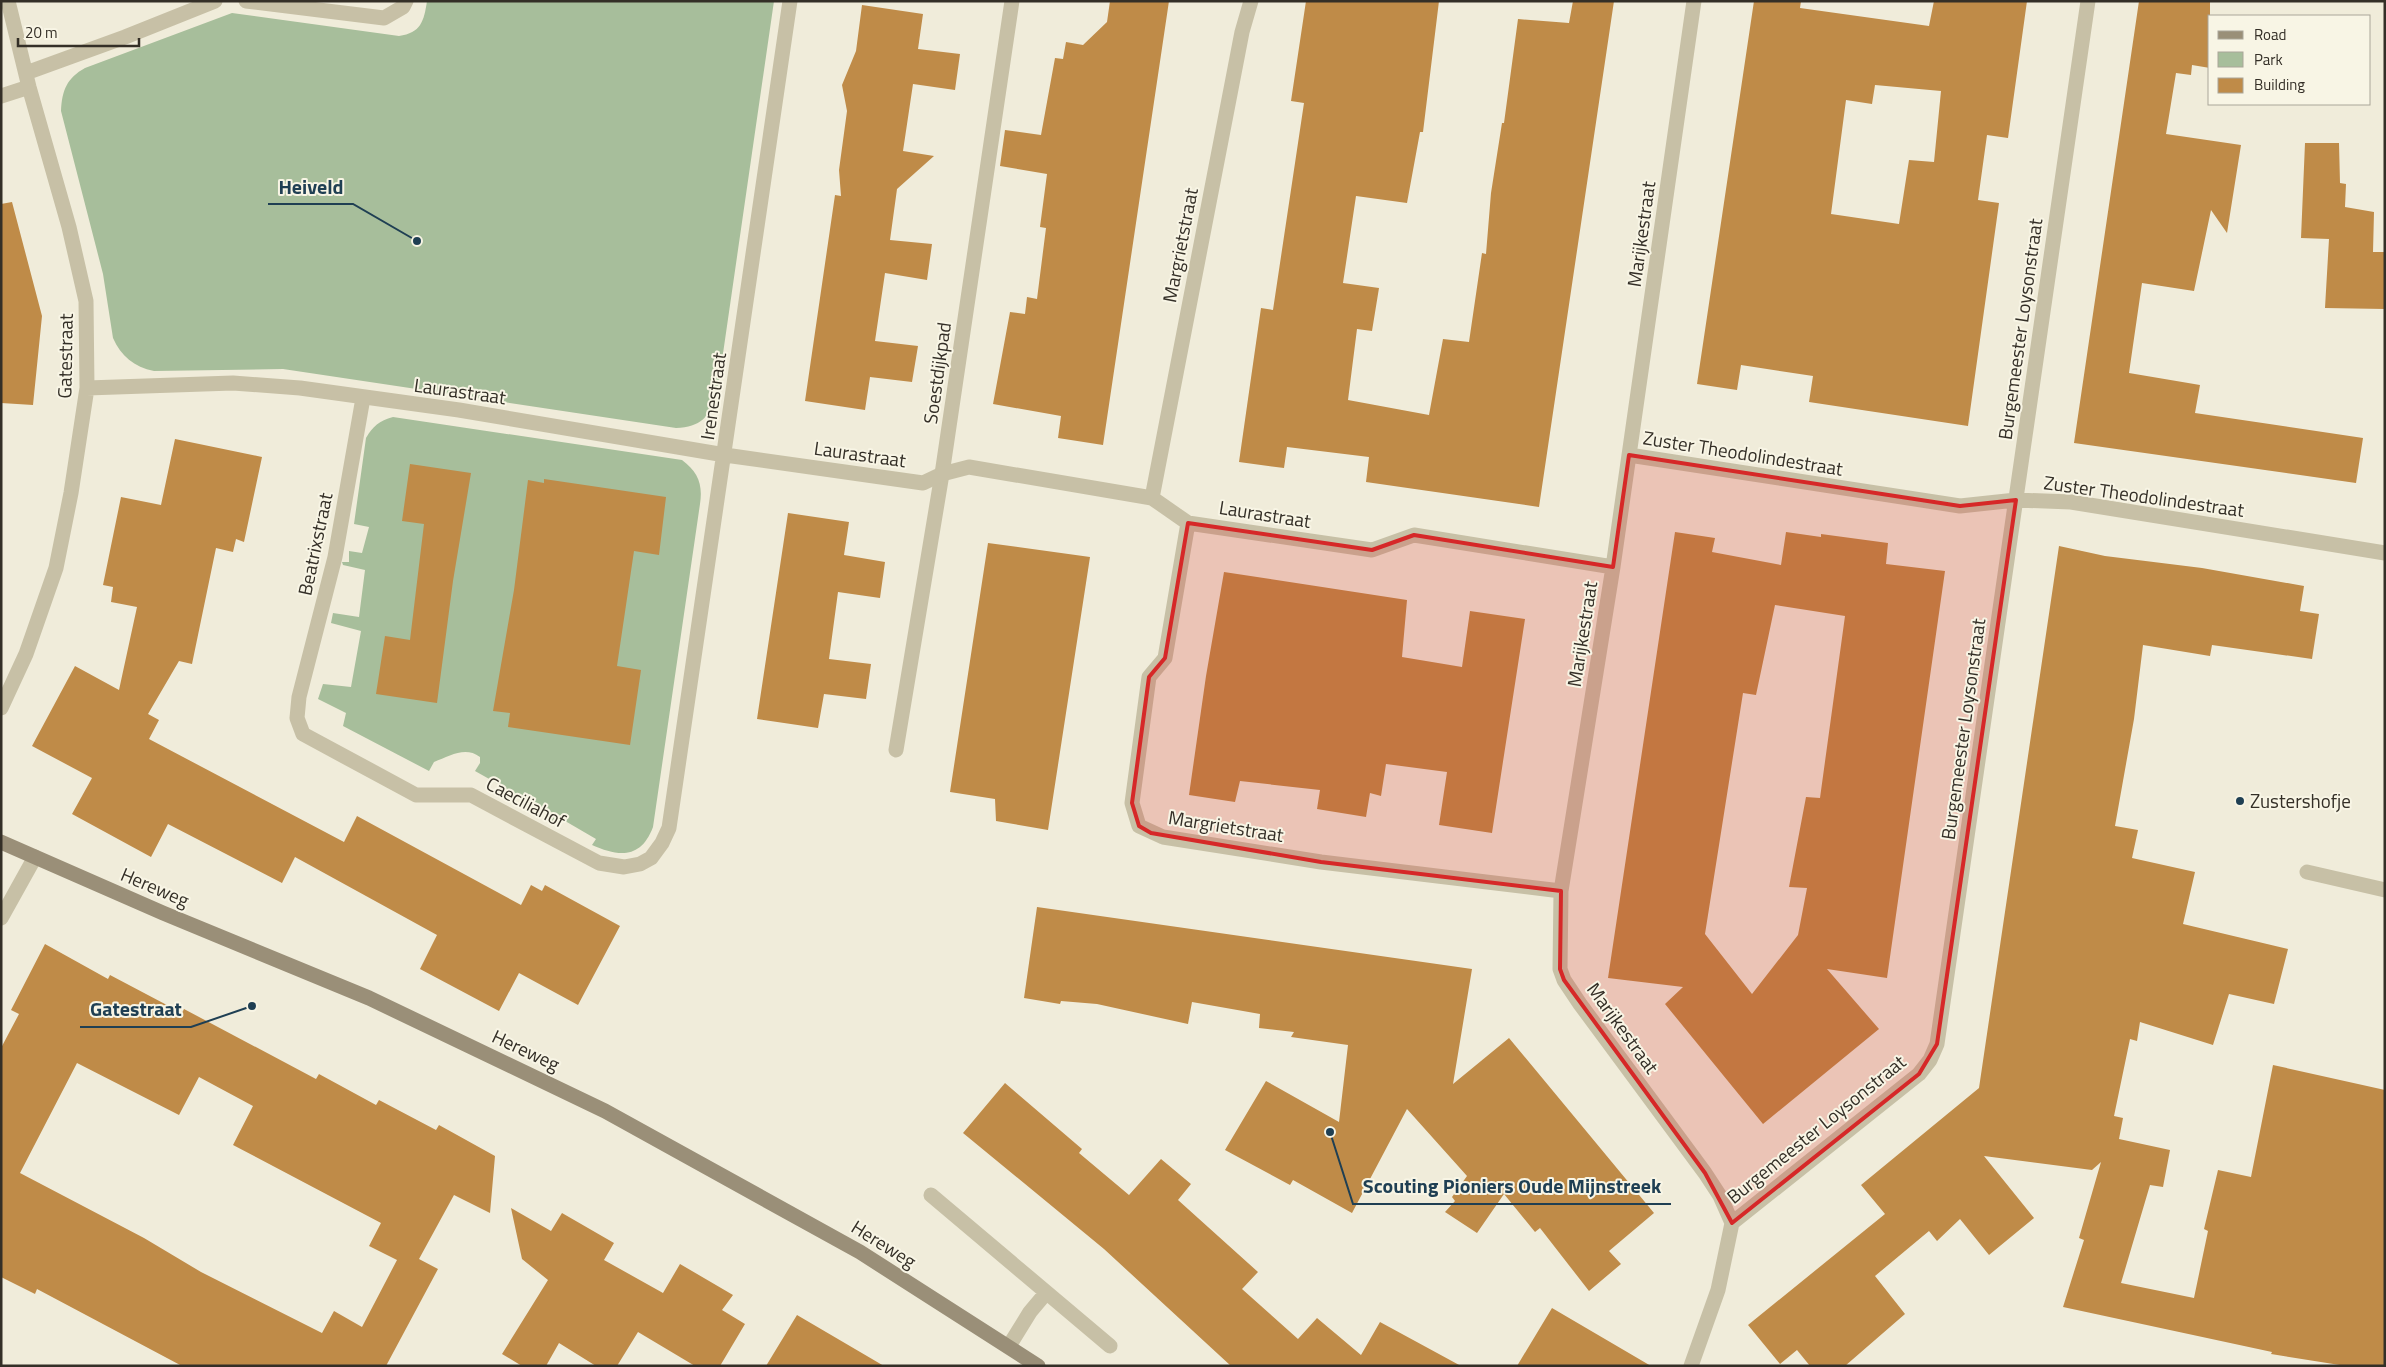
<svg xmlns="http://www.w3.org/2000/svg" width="2386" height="1367" font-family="'Titillium Web',sans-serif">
<rect width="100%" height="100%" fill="#f0ecda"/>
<path fill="#a7be9b" d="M427,1H774L717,395C709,417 701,427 676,428L283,369L154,371C134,367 121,356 113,338L103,274L61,111C62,90 67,78 85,68L232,13L399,36C421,33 424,21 427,1Z
M393,417L682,460C698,472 703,484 700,504L653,827C641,859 619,857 592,845L596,839L560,818L555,824L548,821L552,813L516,793L511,800L503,795L507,789L475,771L480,763V757C465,746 450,756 434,762L429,771L343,726L346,713L318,699L323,684L351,687L361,631L331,623L333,613L359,617L365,570L343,565L342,562H349V551L362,553L369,527L354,524L366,438C373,426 379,421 393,417Z"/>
<path fill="#bf8b48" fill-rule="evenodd" d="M1110,1H1169L1103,445L1058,438L1061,416L993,404L1010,312L1025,314L1027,297L1037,299L1046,228L1040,227L1047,174L1000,166L1005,130L1041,135L1055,58L1063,59L1066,42L1083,45L1107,22Z
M1306,1H1439L1423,132H1420L1407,203L1356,196L1343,283L1379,288L1372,331L1357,329L1348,400L1429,415L1443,339L1469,342L1482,253L1486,254L1491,193L1502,123H1504L1518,19L1569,23L1573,1H1614L1539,507L1366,482L1369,457L1287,447L1284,468L1239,462L1261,308L1273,310L1304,103L1291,101Z
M1754,1H1801L1800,8L1929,26L1934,1H2027L2008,138L1987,135L1978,200L1999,203L1968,426L1809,402L1813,376L1741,365L1737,390L1697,384ZM1875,85L1941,91L1934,162L1909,160L1899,224L1831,214L1846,100L1872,104Z
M2139,1H2210V68L2192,65L2191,75L2176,73L2166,134L2241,145L2227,233L2211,210L2194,291L2142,283L2129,373L2200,385L2195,413L2363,438L2356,483L2074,443Z
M862,5L923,14L918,49L960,54L955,90L913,84L903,151L934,156L897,189L890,240L932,244L927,280L885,273L875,341L918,346L912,382L870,377L865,410L805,401L835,195L841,196L839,170L847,111L842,85L856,51Z
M2305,143H2339L2340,183L2346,184L2345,207L2374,212L2373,252H2385V309L2325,308L2329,239L2301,238Z
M12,202L42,316L33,405L1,403V204Z
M175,439L262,457L244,542L236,539L233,552L216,548L192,664L179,661L148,714L159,720L149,739L344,842L357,816L521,905L531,885L542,891L545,885L620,926L578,1005L519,973L499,1011L420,969L437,935L295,857L282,883L168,824L151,857L72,814L92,778L32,746L75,666L119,690L137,607L111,602L113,587L103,585L121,497L161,505Z
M410,464L471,473L453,581L437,703L376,694L385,636L410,640L424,524L402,521Z
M544,479L666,497L659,555L634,551L617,666L641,670L630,745L508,727L510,713L493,711L514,590L528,480L544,483Z
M788,513L849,522L844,555L885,562L880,598L838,592L829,659L871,664L866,699L824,694L818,728L757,719Z
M1675,532L1715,538L1712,552L1781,565L1786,532L1821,537V534L1888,543L1886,564L1945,571L1887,978L1827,969L1879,1029L1763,1124L1665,1004L1683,987L1608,978ZM1775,605L1845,616L1820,798L1806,797L1789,887L1807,888L1798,935L1752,994L1705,934L1743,693L1756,695Z
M988,543L1090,557L1048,830L996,821L995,799L950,792Z
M2059,546L2105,556L2202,568L2304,586L2300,611L2319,614L2312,659L2212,645L2210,656L2143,645L2134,719L2115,826L2138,830L2132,858L2195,872L2183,924L2288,949L2274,1004L2229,994L2213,1045L2140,1022L2137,1041L2130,1039L2114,1116L2123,1118L2119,1139L2170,1150L2163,1187L2150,1185L2121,1283L2194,1298L2208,1231L2204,1229L2218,1170L2251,1177L2273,1065L2385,1090V1366H2346L2271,1354L2272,1352L2063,1307L2084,1240L2079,1238L2101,1162L2092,1170L1984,1156L2034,1218L1989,1255L1960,1219L1937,1241L1929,1231L1875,1276L1905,1314L1845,1366H1810L1797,1350L1780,1364L1748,1325L1885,1214L1861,1185L1979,1088Z
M1224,572L1407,600L1402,657L1462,667L1470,611L1525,619L1492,833L1439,825L1447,772L1386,764L1381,796L1370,793L1366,817L1317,809L1320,790L1240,781L1235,802L1189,795L1206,676Z
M1037,907L1472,969L1453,1084L1509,1038L1654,1213L1609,1251L1621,1264L1589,1291L1540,1228L1535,1232L1504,1194L1477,1233L1445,1212L1455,1201L1452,1197L1467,1176L1407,1109L1352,1213L1293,1180L1290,1185L1225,1150L1266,1081L1339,1122L1348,1045L1291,1037L1294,1032L1259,1028L1260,1014L1192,1002L1188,1024L1097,1004L1061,1001L1060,1004L1024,998Z
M45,944L108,979L110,975L182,1013L184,1009L316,1079L319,1074L376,1105L379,1100L436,1130L439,1125L495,1156L490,1213L454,1195L419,1259L438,1269L386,1366H182L37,1289L35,1294L1,1277V1048L19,1014L11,1010ZM77,1063L179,1115L199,1077L253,1106L233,1145L381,1223L369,1246L397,1260L362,1327L334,1311L322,1333L201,1272L144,1238L20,1173Z
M1005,1083L1082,1149L1079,1153L1129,1195L1161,1159L1191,1184L1178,1200L1258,1272L1242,1289L1298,1339L1317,1318L1361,1355L1380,1322L1461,1366H1231L1104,1249L963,1133Z
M511,1208L551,1231L562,1213L614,1243L604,1260L663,1293L680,1264L733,1295L722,1310L745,1324L720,1366H695L638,1332L617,1366H596L559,1343L546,1366H522L502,1354L548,1280L522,1259Z
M1552,1308L1651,1366H1517Z
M797,1315L884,1366H766Z"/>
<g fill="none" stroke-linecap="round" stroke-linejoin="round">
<path stroke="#c7c0a6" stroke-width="15" d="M896,750L942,474L1012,1
M2307,872L2385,890"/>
<path stroke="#c7c0a6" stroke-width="15" d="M246,1L384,18L403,7L406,1
M1694,1L1613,567L1561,891L1560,969L1564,980L1580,1004L1705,1173L1720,1196L1732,1223
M26,73L125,37L215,1
M1,96L29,87
M87,388L233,383L300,388L459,410L725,455L923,483L942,474L969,467L1152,498L1188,523L1372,550L1414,535L1613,567
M363,398L335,557L299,697L297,718L303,734L416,795H471L599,863L624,867L640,864L651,858L662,843L669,828L790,1
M1629,455L1960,506L2016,500L2071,502L2385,553
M1152,498L1242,32L1251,1
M1188,523L1165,658L1149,677L1132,803L1139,826L1163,837L1321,862L1561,891
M1,708L26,654L56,568L71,493L87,388L86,301L69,227L29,87L8,1
M1,918L35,857
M931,1195L1110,1346
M1009,1346L1030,1312L1046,1293
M1691,1366L1718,1290L1732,1223L1919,1074L1930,1060L1937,1044L2088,1"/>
<path stroke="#9a8f78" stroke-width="15" d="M1,842L163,913L369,998L605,1111L860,1252L1038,1366"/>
</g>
<path fill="#d62828" fill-opacity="0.2" stroke="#d62828" stroke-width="4" stroke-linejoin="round" d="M1629,455L1960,506L2016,500L1937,1044L1919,1074L1732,1223L1705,1173L1564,980L1560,969L1561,891L1321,862L1151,833L1139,826L1132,803L1149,677L1165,658L1188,523L1372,550L1414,535L1613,567Z"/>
<circle fill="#1f3f53" stroke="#f8f5e5" stroke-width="2" cx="2240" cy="801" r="5"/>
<g text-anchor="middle" stroke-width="4" stroke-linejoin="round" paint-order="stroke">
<g font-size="19" fill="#342f27" stroke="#f8f5e5">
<text transform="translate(1641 234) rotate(-82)" y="7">Marijkestraat</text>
<text transform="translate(1180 245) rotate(-79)" y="7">Margrietstraat</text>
<text transform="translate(2020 329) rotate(-82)" y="7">Burgemeester Loysonstraat</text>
<text transform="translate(65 356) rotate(-89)" y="7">Gatestraat</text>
<text transform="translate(937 373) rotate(-82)" y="7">Soestdijkpad</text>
<text transform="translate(460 391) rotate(8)" y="7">Laurastraat</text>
<text transform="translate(713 396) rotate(-82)" y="7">Irenestraat</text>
<text transform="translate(1743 453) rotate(9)" y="7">Zuster Theodolindestraat</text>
<text transform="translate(860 454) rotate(8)" y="7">Laurastraat</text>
<text transform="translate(2144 496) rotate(8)" y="7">Zuster Theodolindestraat</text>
<text transform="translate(1265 514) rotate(9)" y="7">Laurastraat</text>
<text transform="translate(315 544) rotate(-78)" y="7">Beatrixstraat</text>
<text transform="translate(1582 634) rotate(-81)" y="7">Marijkestraat</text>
<text transform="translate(1963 729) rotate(-82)" y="7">Burgemeester Loysonstraat</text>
<text transform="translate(526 802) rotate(28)" y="7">Caeciliahof</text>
<text transform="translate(1226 826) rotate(9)" y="7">Margrietstraat</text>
<text transform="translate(155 887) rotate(23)" y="7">Hereweg</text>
<text transform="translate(1623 1028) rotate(54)" y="7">Marijkestraat</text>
<text transform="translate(526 1050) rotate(25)" y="7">Hereweg</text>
<text transform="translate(1816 1129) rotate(-39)" y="7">Burgemeester Loysonstraat</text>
<text transform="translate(884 1244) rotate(32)" y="7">Hereweg</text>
</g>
<g font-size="19" fill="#342f27" stroke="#f8f5e5" text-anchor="start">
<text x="2250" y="808">Zustershofje</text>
</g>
</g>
<path fill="none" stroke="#1f3f53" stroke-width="2" d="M417 241L353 204H268M252 1006L191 1027H80M1330 1132L1353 1204H1671"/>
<g fill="#1f3f53" stroke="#f8f5e5" stroke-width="2">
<circle cx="417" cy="241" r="5"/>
<circle cx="252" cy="1006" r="5"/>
<circle cx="1330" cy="1132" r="5"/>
</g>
<g font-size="20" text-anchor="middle" font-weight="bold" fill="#1f3f53" stroke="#f8f5e5" stroke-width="4" stroke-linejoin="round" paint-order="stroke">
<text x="311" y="194">Heiveld</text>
<text x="136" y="1016">Gatestraat</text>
<text x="1512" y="1193">Scouting Pioniers Oude Mijnstreek</text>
</g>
<rect width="2386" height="1367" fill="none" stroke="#342f27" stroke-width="5"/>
<rect x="2208" y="15" width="162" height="90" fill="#f8f5e5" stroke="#aaa699"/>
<rect x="2218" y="31" width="25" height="8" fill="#9a8f78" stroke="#aaa699"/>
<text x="2254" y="40" font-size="15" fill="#342f27">Road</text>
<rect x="2218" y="52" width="25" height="15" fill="#a7be9b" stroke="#aaa699"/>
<text x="2254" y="65" font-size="15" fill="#342f27">Park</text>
<rect x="2218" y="78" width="25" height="15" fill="#bf8b48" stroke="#aaa699"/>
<text x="2254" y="90" font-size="15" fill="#342f27">Building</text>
<path d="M18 38v8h121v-8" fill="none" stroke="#342f27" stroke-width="2.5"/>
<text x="25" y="38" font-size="15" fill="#342f27" stroke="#f8f5e5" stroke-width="4" paint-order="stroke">20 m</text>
</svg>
